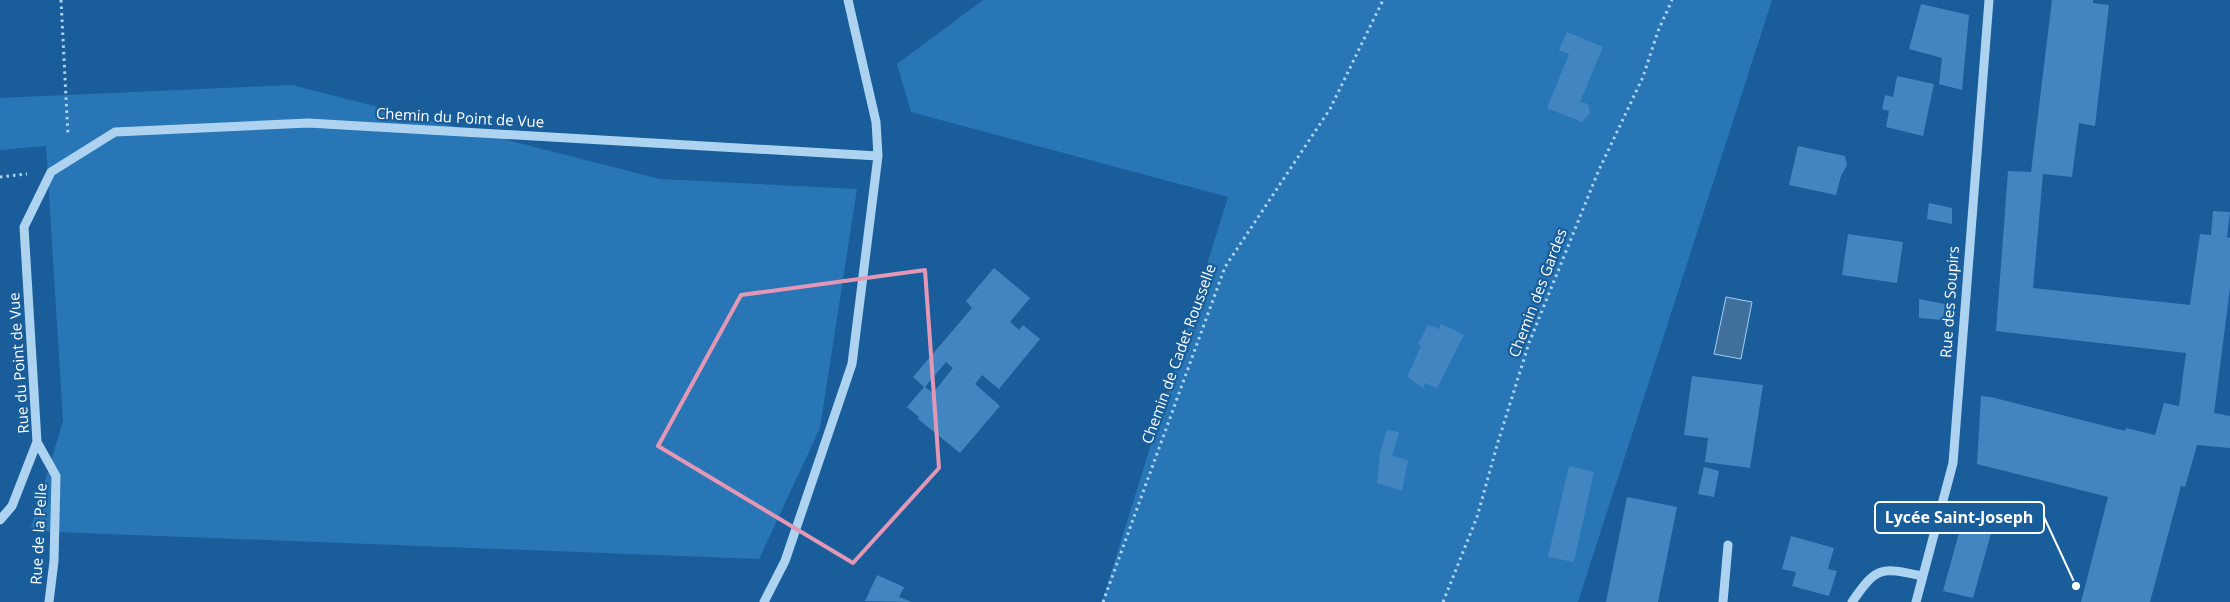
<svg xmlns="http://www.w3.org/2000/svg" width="2230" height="602" font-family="'Open Sans',sans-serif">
<rect width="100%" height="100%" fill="#195d9a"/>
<path fill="#2976b6" d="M983,0H1772L1578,602H1102L1228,197L911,112L897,64Z
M292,85L660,179L857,189L820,428L759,559L30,531L63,421L46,146L0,150V98Z"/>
<path fill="#40709b" stroke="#a1cff3" d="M1726,297L1752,302L1741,359L1714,354Z"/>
<path fill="#4286c1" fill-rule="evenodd" d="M2052,0H2093V3L2109,5L2095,126L2079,123L2072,177L2043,174L2033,288L2190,305L2200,234L2211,235L2213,211L2230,212L2227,237L2230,238V288L2214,413L2230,416V448L2197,445L2185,487L2181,486L2150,602H2081L2108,497L1977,464L1981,396L1991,397L2125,431L2126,428L2155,435L2164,403L2179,406L2186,353L1996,331L2008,171L2031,172Z
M1921,4L1969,15L1962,90L1939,84L1942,58L1909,49Z
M1567,32L1603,47L1580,102L1588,104L1590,113L1582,122L1547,108L1569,54L1559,50Z
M1897,76L1934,84L1923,136L1886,127L1889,111L1882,109L1885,95L1893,97Z
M1798,146L1845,156L1847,165L1841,176L1836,195L1789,185Z
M1929,203L1952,208V224L1927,219Z
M1848,234L1903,242L1897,283L1842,275Z
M994,268L1030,298L1010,322L1019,330L1023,325L1040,339L999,389L982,375L975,384L1000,406L960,453L918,419L919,417L907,407L924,387L913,377L972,308L966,301ZM946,362L953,368L933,393L925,387Z
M1919,299L1945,304L1943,320L1919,318Z
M1441,324L1464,335L1437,388L1425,383L1423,388L1407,377L1421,346L1418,344L1428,325L1439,329Z
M1692,376L1763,385L1750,468L1705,462L1708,438L1684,435Z
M1387,430L1399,432L1392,456L1408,460L1402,491L1377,483L1380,453Z
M1569,466L1594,472L1574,562L1548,557Z
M1704,467L1719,471L1714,497L1698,494Z
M1627,497L1677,507L1658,602H1606Z
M1965,511L1995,519L1973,598L1943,591Z
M1791,536L1834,548L1828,569L1837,571L1829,596L1792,586L1796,572L1782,569Z
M877,575L904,587L899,597L912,602L865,601Z"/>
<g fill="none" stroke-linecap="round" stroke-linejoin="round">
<path stroke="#aed3f1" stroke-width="3" stroke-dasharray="2.5 4" stroke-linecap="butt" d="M61,0L68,136
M0,177L27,174
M1103,602L1225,267L1330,109L1383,0
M1443,602L1477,517L1498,442L1529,343L1598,172L1643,77L1658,31L1672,0"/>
<path stroke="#aed3f1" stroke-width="9" d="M37,442L56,476L54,561L49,602
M0,520L12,506L37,442L24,227L51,172L115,132L308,123L878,156
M764,602L785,561L852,364L878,156L876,122L848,0
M1723,602L1728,545
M1852,602C1877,566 1880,567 1922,576
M1916,602L1953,463L1989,0"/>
</g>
<path fill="none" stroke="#e497b5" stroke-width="4" stroke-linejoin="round" d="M925,270L939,468L853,563L658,446L741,295Z"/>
<g text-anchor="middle" stroke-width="4.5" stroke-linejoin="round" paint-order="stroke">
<g font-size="15" fill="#fff" stroke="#195d9a">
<text transform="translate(460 118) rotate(3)" y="5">Chemin du Point de Vue</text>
<text transform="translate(1538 293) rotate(-69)" y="5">Chemin des Gardes</text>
<text transform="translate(1950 302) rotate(-86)" y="5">Rue des Soupirs</text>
<text transform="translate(1179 354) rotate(-70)" y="5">Chemin de Cadet Rousselle</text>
<text transform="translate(19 363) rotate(-94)" y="5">Rue du Point de Vue</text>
<text transform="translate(39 534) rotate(-87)" y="5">Rue de la Pelle</text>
</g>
</g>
<path fill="none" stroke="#fff" stroke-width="2" d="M2076 586L2044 517"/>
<circle fill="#fff" stroke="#195d9a" stroke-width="2" cx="2076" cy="586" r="5"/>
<rect fill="#195d9a" stroke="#fff" stroke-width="2" x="1875" y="502" width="169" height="31" rx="5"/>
<g font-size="16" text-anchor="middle" font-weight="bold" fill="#fff">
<text x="1959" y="523">Lycée Saint-Joseph</text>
</g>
</svg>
